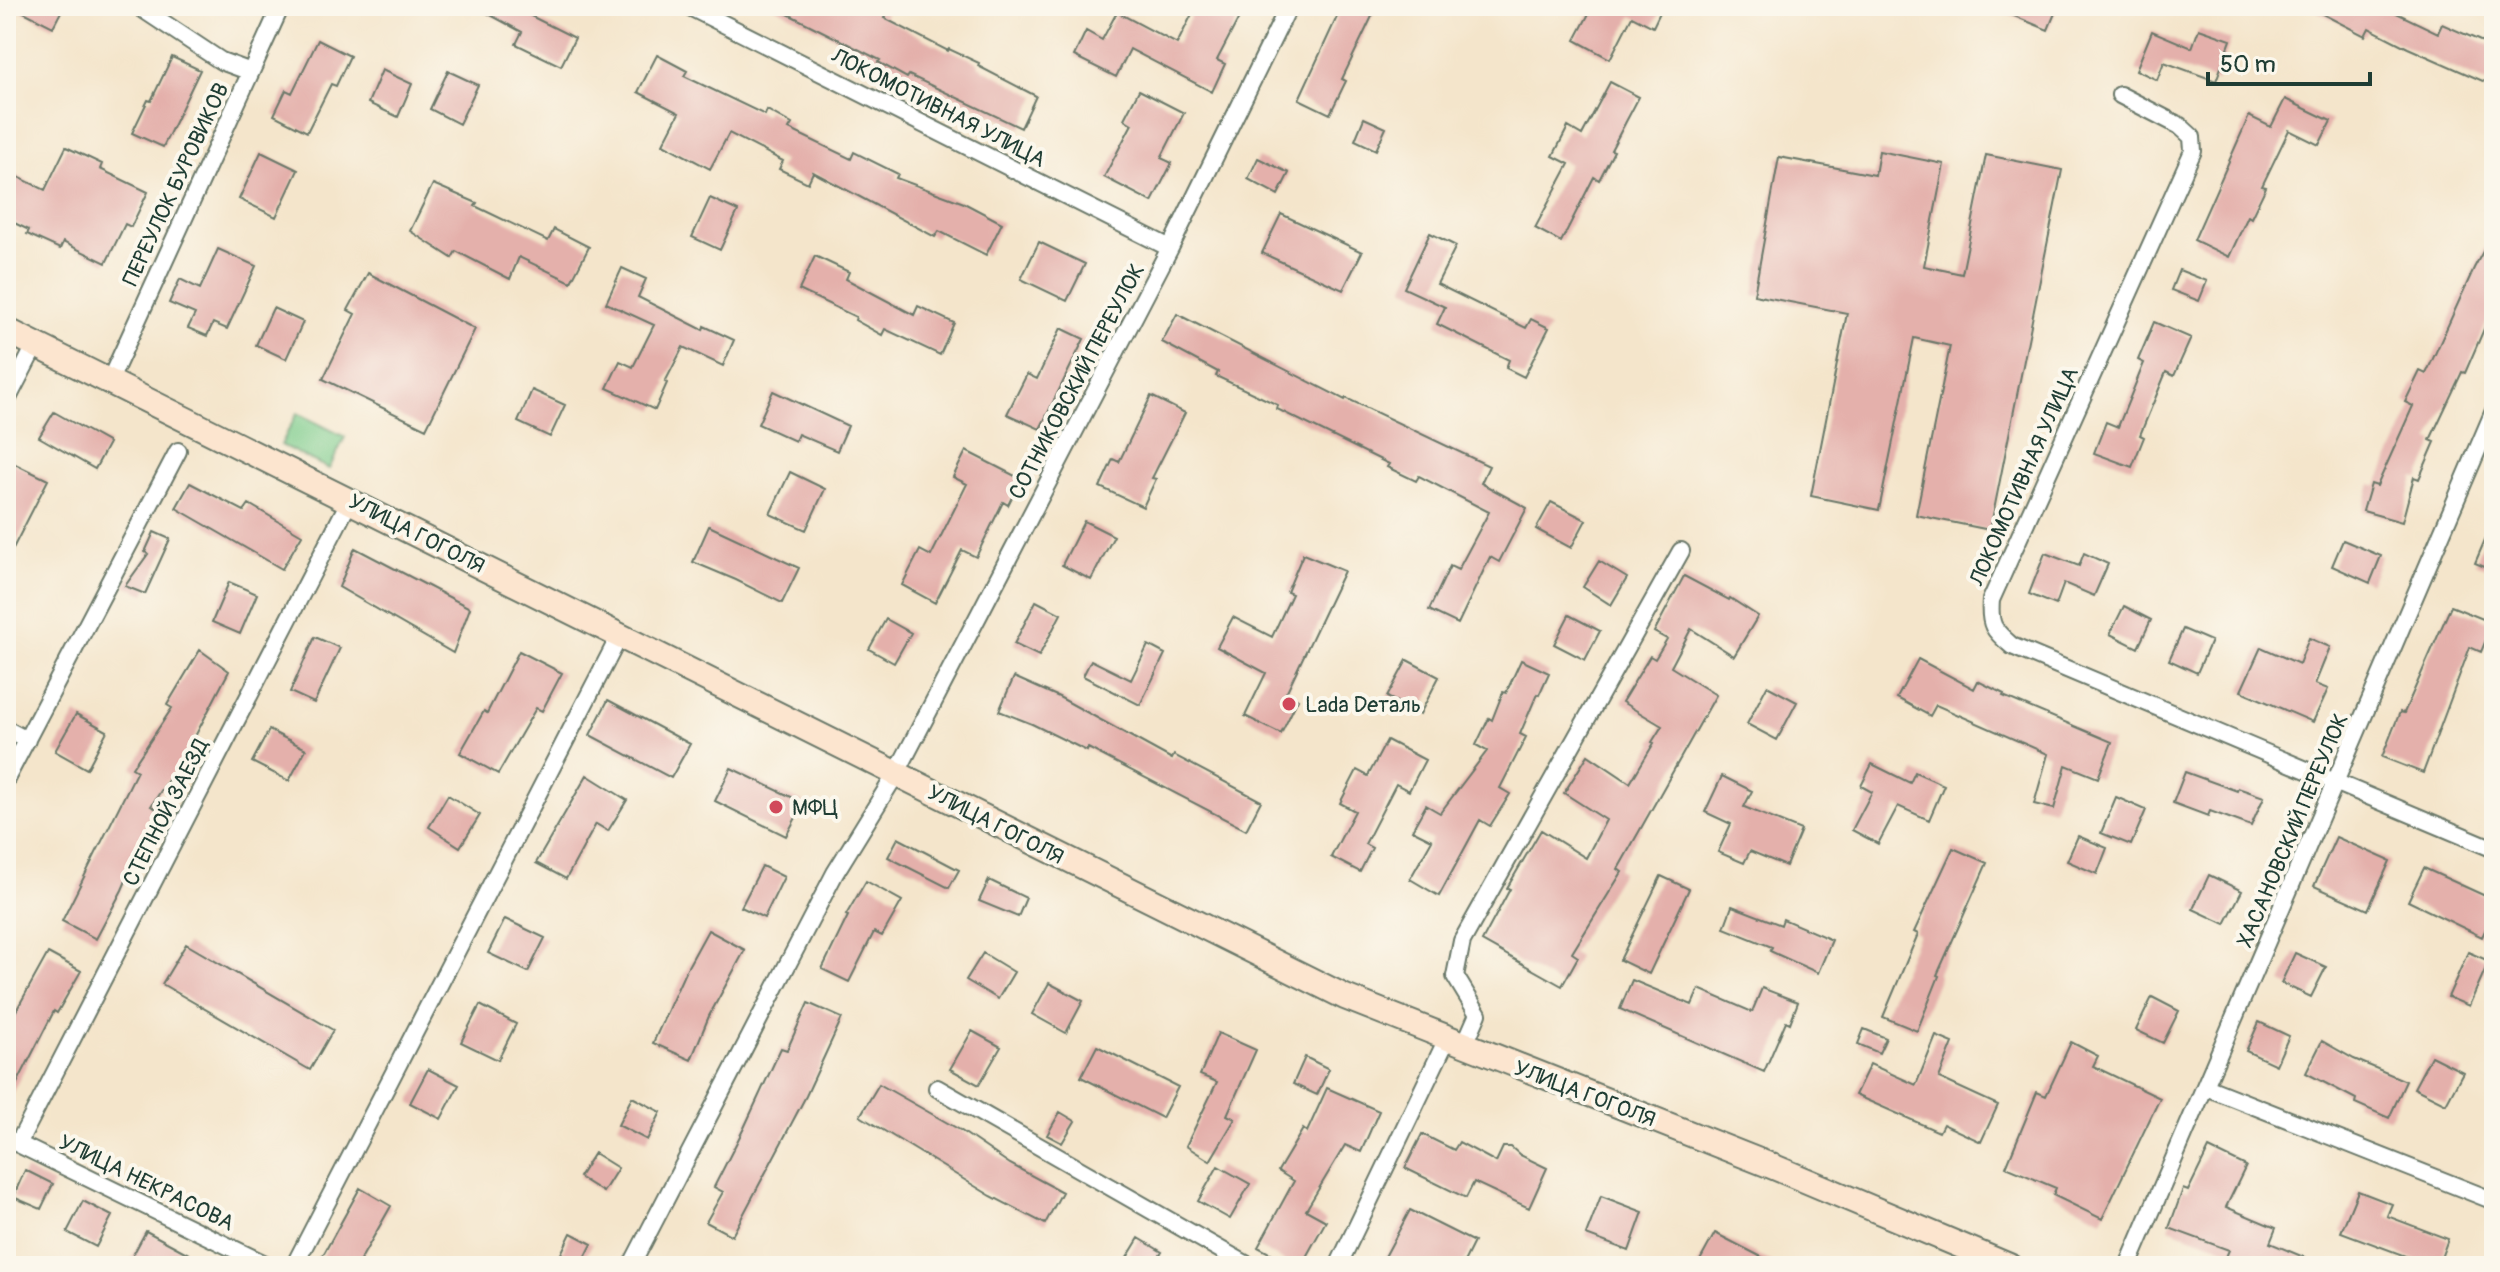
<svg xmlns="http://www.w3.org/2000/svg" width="2500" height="1272" font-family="Pangolin,sans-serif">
<rect width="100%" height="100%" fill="#fbf7ec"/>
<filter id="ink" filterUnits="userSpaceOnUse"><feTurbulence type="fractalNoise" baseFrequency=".0125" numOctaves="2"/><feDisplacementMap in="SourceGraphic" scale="16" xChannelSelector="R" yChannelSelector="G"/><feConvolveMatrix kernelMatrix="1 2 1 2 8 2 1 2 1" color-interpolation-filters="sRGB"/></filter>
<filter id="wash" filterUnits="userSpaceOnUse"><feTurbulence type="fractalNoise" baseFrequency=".006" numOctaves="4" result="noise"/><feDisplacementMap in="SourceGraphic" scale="32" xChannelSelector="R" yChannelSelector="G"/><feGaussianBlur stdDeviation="1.8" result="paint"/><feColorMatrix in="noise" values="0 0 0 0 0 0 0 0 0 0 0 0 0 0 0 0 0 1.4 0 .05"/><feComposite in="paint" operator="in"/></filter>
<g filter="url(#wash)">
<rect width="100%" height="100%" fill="#f4e5cb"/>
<path fill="#7ecc8c" stroke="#4e8460" stroke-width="2" d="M297,413L345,437L329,469L281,445Z"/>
<g id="blocks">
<path fill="#e4b0ab" d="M12,6H64L53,27Z
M474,6H511L575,38L561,66L516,44L522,32Z
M772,6H869L886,14L884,18L948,51L949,49L979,63L978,66L1036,96L1021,128L909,75L907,78L878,62L880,60Z
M1196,6H1231L1242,12L1217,60L1225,64L1212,92L1130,49L1116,77L1074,56L1086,31L1102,40L1117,12L1177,44Z
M1342,6H1377L1342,79L1346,81L1330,114L1299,99Z
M1593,6H1663L1653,27L1632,16L1610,59L1575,40Z
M1990,6H2058L2048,30Z
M2307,6H2382L2438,33L2442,24L2494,47V86L2408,48L2369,28L2365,36Z
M2199,29L2231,40L2216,81L2164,62L2157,80L2136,70L2152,31L2192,48Z
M318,40L350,56L336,86L331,84L307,132L274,115L286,90L292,93Z
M657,55L687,71L684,76L765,115L767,110L792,124L789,129L851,159L854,152L898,174L896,178L964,203L1002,223L986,255L939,231L935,237L813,172L808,183L779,169L783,161L729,133L710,169L663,144L679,113L638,92Z
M172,57L200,70L163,147L132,133L148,100L151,101Z
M382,70L412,84L398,117L368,103Z
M448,71L478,85L459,124L430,109Z
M1610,82L1639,97L1611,150L1614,151L1599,180L1594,177L1561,242L1535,228L1569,164L1553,156L1568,127L1582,135Z
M1139,90L1184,113L1161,158L1172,163L1152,202L1104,177L1132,124L1124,119Z
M2285,99L2331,121L2319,145L2289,130L2262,186L2266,187L2251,218L2248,216L2229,257L2194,240L2249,116L2271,127Z
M1364,118L1386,128L1376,150L1355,140Z
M66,147L102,164L100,169L148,192L131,227L125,224L106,263L63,242L60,249L27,234L29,230L6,219V171L45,190Z
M1879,151L1944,164L1924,266L1962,274L1986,155L2062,170L1990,530L1916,515L1950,346L1914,338L1879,510L1811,496L1847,313L1754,295L1779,157L1875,175Z
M261,152L298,170L276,217L239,199Z
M1258,158L1289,173L1278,195L1248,179Z
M433,184L477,203L475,206L548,241L554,229L589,247L571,282L519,257L510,279L456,251L452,258L410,231Z
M710,198L738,211L720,250L692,237Z
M1281,214L1362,252L1343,290L1262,253Z
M2494,231V306L2465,373L2462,372L2430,440L2435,442L2419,479L2414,477L2402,522L2363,511L2371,484L2377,486L2413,406L2405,402L2420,371L2426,374L2474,268Z
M1430,233L1456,246L1437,284L1526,328L1531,319L1549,328L1524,377L1506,368L1509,360L1437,324L1445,307L1404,288Z
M1039,242L1085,264L1067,301L1021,279Z
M218,249L256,266L227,329L213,323L207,336L188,328L195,314L169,303L180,279L200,289Z
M815,256L849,272L846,279L914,315L918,306L954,323L940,355L885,329L882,335L855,320L856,317L799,290Z
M622,268L646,279L638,297L703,330L704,326L734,340L723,366L683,347L665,382L667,383L655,410L607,388L620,361L633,367L654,325L606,303Z
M2179,270L2207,281L2199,301L2171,290Z
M368,273L475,329L426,429L323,379L355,314L348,310Z
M273,308L303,322L286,359L256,345Z
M1177,314L1345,400L1346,398L1489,466L1481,483L1527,508L1499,562L1490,557L1458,624L1429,610L1450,566L1458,570L1489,512L1419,476L1416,481L1387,467L1389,464L1277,409L1278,405L1216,376L1218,372L1162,342Z
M2154,322L2191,338L2174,376L2166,372L2140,435L2144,437L2132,467L2094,453L2106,422L2118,427L2144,363L2138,360Z
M1061,328L1084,339L1040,429L1007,414L1027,374L1037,379Z
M532,390L565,405L550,437L518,422Z
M773,391L848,426L837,451L798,434L795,441L758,424Z
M1151,396L1185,413L1152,478L1156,479L1143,507L1100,487L1113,459L1119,462Z
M54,412L109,443L95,469L39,437Z
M966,451L1021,479L1008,505L1003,502L976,557L962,550L935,603L902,585L920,550L931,556L967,484L953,477Z
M11,462L48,480L6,562V472Z
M790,472L825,489L806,530L770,514Z
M190,483L244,511L249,504L302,535L282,569L176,508Z
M1551,502L1586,520L1571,548L1536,529Z
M2494,519V571L2475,563Z
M1084,521L1114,536L1091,580L1062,565Z
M709,526L799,568L782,603L736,580L693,562Z
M154,532L170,539L145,594L125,586L148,554L145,552Z
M2343,540L2381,556L2370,583L2332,566Z
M355,548L470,608L453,653L339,587Z
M2045,553L2079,566L2084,553L2108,564L2094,596L2064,583L2056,605L2029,594Z
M1303,554L1344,571L1286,693L1298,699L1281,734L1245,716L1266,673L1217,647L1233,617L1272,637L1292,594L1287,592Z
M1599,561L1627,578L1611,605L1583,587Z
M1684,576L1729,600L1730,598L1758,616L1734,656L1691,629L1671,667L1716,695L1618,869L1622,872L1572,953L1578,957L1562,986L1482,941L1510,889L1507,888L1541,830L1586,858L1606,820L1564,793L1588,755L1630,783L1654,743L1652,742L1662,726L1622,702L1650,656L1655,659L1667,639L1654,632Z
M229,582L257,594L240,634L212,622Z
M1036,601L1061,614L1039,656L1014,644Z
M2124,606L2151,620L2138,648L2110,634Z
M2451,606L2493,623L2481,652L2470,647L2423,773L2382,757L2400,712L2404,713Z
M1569,615L1600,631L1585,660L1554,644Z
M886,619L911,633L894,663L869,649Z
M2183,629L2211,641L2197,673L2169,660Z
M315,637L340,648L314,703L290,692Z
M2309,638L2330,647L2315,684L2328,689L2313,722L2241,691L2261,647L2299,664Z
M1148,645L1165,654L1140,705L1083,676L1091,660L1131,680Z
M200,650L229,671L189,748L151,806L157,809L122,890L96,939L62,921L137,771L132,768L172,708L167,705Z
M519,651L562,673L542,711L536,708L498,774L460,753L484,711L487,713Z
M1918,659L1974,689L1978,681L2004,694L2003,696L2112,742L2098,778L2066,765L2054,809L2034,804L2048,754L1936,705L1930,716L1897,698Z
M1407,660L1439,677L1420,714L1387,697Z
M1521,660L1549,673L1539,695L1537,694L1520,734L1526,737L1500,788L1510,794L1490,826L1480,820L1439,896L1410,879L1432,840L1412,830L1426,805L1440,813L1487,751L1476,745L1489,718L1492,720L1503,692L1506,693Z
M1014,677L1059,697L1172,759L1174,755L1261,801L1246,830L1088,748L1087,751L1032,724L999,711Z
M1767,686L1797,702L1777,740L1747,724Z
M608,700L690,744L671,778L590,735Z
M76,714L107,731L87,769L55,751Z
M269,730L306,749L289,781L252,762Z
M1387,740L1425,760L1409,791L1396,784L1365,844L1372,848L1360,872L1331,857L1355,811L1340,803L1357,770L1368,776Z
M1872,764L1910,783L1915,772L1944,785L1929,820L1898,806L1878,844L1852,830L1872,792L1861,786Z
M731,768L804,803L786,836L715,801Z
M2185,772L2237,791L2238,788L2264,797L2251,826L2210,811L2208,816L2173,803Z
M587,775L627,800L608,831L596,824L566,879L536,863Z
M1722,776L1752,791L1744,807L1801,830L1786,866L1750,851L1744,863L1718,852L1731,824L1705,812Z
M448,795L480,815L460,847L429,827Z
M2116,797L2146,810L2131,845L2101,833Z
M2078,836L2107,848L2097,874L2067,861Z
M2336,837L2390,861L2368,910L2314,886Z
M898,838L959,870L949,888L888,857Z
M1953,848L1987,863L1937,975L1939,976L1917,1031L1883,1017L1918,934L1914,932Z
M762,866L784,877L764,918L741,907Z
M2424,868L2494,900V911L2482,937L2408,901Z
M2209,875L2242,891L2225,924L2193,909Z
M1661,876L1689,889L1649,974L1620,960Z
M989,880L1026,898L1018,917L979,901Z
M866,881L902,901L882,936L874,932L849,982L822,969L848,916L846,915Z
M1732,906L1781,925L1783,919L1832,940L1818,973L1770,951L1772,947L1724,928Z
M505,919L545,938L528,972L488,953Z
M708,930L745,950L709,1016L691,1060L653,1043L685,972Z
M186,944L333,1030L310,1070L162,984Z
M2468,952L2489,961L2469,1006L2448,997Z
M48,953L81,971L57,1013L54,1011L6,1105V1029Z
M983,953L1014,972L998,999L966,980Z
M2295,953L2326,967L2311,997L2281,983Z
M1632,980L1692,1005L1699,989L1752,1012L1762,988L1798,1002L1790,1023L1786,1021L1764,1072L1620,1009Z
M1049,983L1083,1001L1066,1033L1032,1014Z
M2152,997L2179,1011L2163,1043L2136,1030Z
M808,1003L842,1018L806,1096L732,1236L706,1222L723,1192L714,1187L744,1128L781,1048L787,1050Z
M480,1005L516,1024L498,1060L461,1042Z
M2259,1022L2289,1036L2276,1065L2246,1051Z
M1864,1029L1886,1038L1879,1053L1858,1044Z
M972,1031L1001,1047L979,1085L950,1069Z
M1218,1033L1256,1050L1227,1115L1235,1119L1210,1161L1186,1146L1217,1082L1200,1075Z
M1936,1036L1953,1043L1939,1078L1998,1105L1981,1142L1943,1124L1939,1132L1855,1095L1870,1064L1916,1085Z
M2322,1041L2354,1059L2406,1081L2389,1118L2355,1103L2356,1099L2306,1073Z
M2071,1042L2098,1056L2093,1066L2160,1098L2102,1219L2053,1195L2056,1188L2006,1167L2037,1092L2046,1096Z
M1097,1046L1178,1087L1162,1118L1081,1077Z
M2431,1056L2463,1072L2446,1104L2414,1088Z
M1305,1057L1329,1069L1317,1095L1293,1084Z
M428,1069L459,1085L441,1119L410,1103Z
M879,1084L960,1130L1010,1164L1062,1192L1045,1224L991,1196L860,1116Z
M1327,1088L1379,1111L1361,1152L1345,1145L1306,1210L1326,1221L1301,1266H1293L1258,1247L1294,1181L1278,1171L1303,1129L1307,1132Z
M632,1097L661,1112L647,1140L618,1125Z
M1060,1112L1075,1121L1062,1143L1047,1135Z
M1422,1134L1454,1150L1459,1142L1496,1162L1503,1147H1511L1520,1155L1547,1168L1529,1208L1474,1182L1466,1198L1405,1168Z
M2209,1148L2246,1166L2226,1207L2276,1228L2270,1243L2325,1266H2249L2226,1257L2229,1250L2169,1228L2183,1189L2188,1191Z
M594,1153L618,1168L603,1192L579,1177Z
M1218,1166L1250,1184L1230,1219L1198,1201Z
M25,1170L53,1184L41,1209L13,1197Z
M360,1188L391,1206L357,1266H317Z
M2358,1191L2392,1204L2387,1216L2448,1239L2438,1266H2432L2341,1232Z
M1601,1196L1643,1212L1629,1251L1586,1235Z
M83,1201L112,1216L96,1247L67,1232Z
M1410,1210L1474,1242L1462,1266H1380Z
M146,1231L211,1266H127Z
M571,1233L592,1244L581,1266H555Z
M1715,1233L1779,1266H1697Z
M1139,1238L1162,1252L1153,1266H1122Z"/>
</g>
</g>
<g filter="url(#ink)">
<use href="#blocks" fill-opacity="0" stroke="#6a7869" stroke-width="2"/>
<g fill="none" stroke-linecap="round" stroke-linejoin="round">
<defs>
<path id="minor" d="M138,6L221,61L251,72
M688,6L1170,248
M2490,6L2494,8
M2120,95L2180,126L2192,137L2193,151L1991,600C1989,625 1993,630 2012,646L2494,849
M110,380L281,6
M6,402L36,344
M6,729L27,740
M6,779L178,451
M1464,1046L1478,1014L1455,976L1462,941L1681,551
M2206,1087L2494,1201
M937,1088L1249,1266
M6,1138L269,1266
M18,1144L350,500
M294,1266L620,635
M631,1266L835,873L896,774L1170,248L1289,6
M1338,1266L1447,1039
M2128,1266L2494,411"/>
<path id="secondary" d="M6,330L1345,997L1774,1167L2009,1266"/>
</defs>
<use href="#minor" stroke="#6a7869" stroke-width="20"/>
<use href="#secondary" stroke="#6a7869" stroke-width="28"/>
<use href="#minor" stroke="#fff" stroke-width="16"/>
<use href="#secondary" stroke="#fce5cf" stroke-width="24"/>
</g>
</g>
<g fill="#d1495b" stroke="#fbf7ec" stroke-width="3">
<circle cx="1289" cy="704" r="8"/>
<circle cx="776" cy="807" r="8"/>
</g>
<g text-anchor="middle" stroke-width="8" stroke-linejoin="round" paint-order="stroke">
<g font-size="22" fill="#1f3d34" stroke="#fbf7ec">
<text transform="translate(939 107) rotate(27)" y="8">ЛОКОМОТИВНАЯ УЛИЦА</text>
<text transform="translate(175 184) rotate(-65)" y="8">ПЕРЕУЛОК БУРОВИКОВ</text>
<text transform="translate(1076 381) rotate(-62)" y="8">СОТНИКОВСКИЙ ПЕРЕУЛОК</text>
<text transform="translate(2023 476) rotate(-66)" y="8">ЛОКОМОТИВНАЯ УЛИЦА</text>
<text transform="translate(417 533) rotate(27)" y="8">УЛИЦА ГОГОЛЯ</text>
<text transform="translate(165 812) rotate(-63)" y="8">СТЕПНОЙ ЗАЕЗД</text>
<text transform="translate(996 824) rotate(27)" y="8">УЛИЦА ГОГОЛЯ</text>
<text transform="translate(2292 830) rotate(-67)" y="8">ХАСАНОВСКИЙ ПЕРЕУЛОК</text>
<text transform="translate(1585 1093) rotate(21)" y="8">УЛИЦА ГОГОЛЯ</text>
<text transform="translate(147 1182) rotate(26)" y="8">УЛИЦА НЕКРАСОВА</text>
</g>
<g font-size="22" fill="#1f3d34" stroke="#fbf7ec" text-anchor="start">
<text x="1305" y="712">Lada Dеталь</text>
<text x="792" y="815">МФЦ</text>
</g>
</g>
<rect width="2500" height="1272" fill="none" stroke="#fbf7ec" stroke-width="32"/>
<path d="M2208 72v12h162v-12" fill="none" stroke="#1f3d34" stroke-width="4"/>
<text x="2220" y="72" font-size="24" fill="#1f3d34" stroke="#fbf7ec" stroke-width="6" paint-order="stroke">50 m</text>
</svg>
